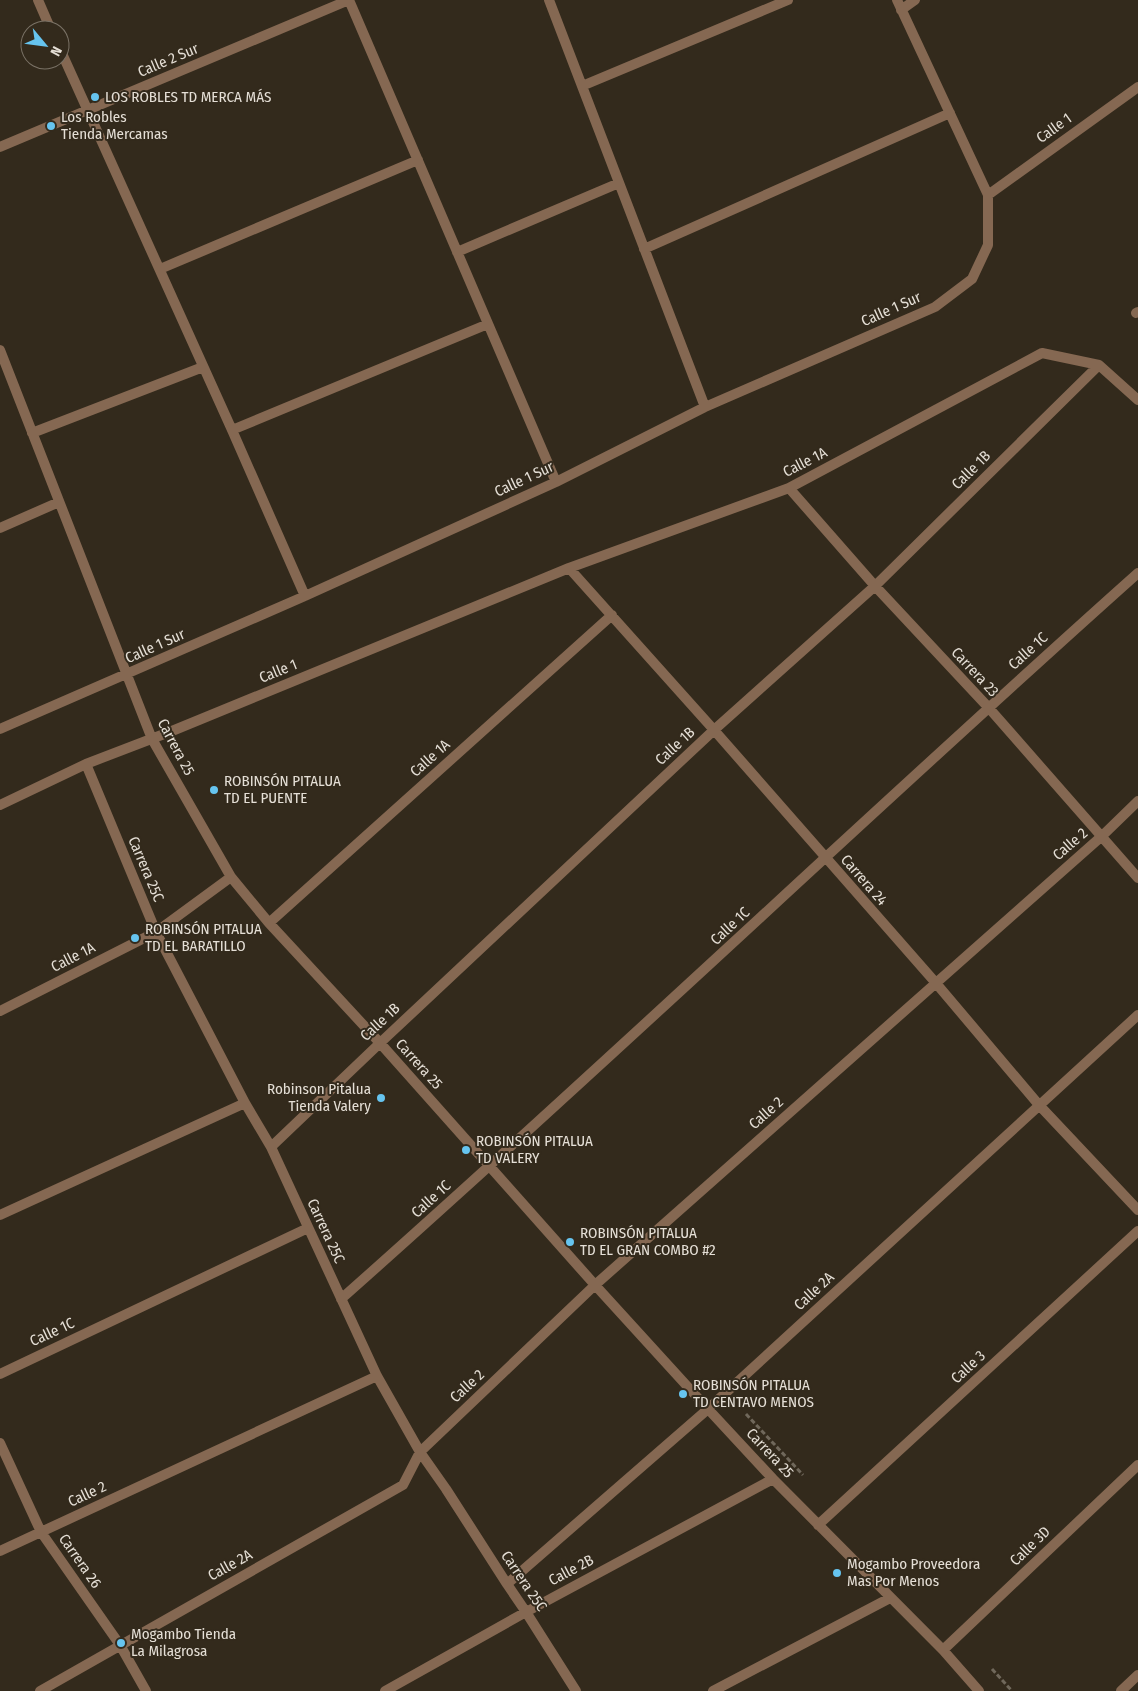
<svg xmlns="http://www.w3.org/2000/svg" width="1138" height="1691" font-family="'Fira Sans Condensed',sans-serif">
<rect width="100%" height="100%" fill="#332a1c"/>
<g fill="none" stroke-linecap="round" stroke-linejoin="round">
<path stroke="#70685b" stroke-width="3" stroke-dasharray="5 2.5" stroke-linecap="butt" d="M746,1414L803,1475
M992,1669L1012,1691"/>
<path stroke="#856852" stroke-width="10" d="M38,0L51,30
M349,0L556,482
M549,0L705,407
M901,10L915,0
M60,49L232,430L305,596
M582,86L788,0
M0,147L349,0
M988,195L1138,87
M644,249L950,113
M457,252L619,183
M160,269L418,160
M1136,313L1138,312
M0,350L152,739L231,877L269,923L380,1043L595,1285L708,1409L773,1479L943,1650L979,1691
M232,430L488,324
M32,433L203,367
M789,488L875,586L988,707L1138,878
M0,528L59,502
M569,568L714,730L935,982L1039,1105L1138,1210
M0,729L305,596L556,482L705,407L935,307L972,279L988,245V195L897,0
M86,764L156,932L245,1103L271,1147L377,1376L420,1452L446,1489L507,1584L526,1612L576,1691
M0,805L86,764L172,731L569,568L789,488L1042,353L1099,365L1138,400
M269,923L612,615
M0,1011L156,932L231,877
M271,1147L380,1043L714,730L875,586L1099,365
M0,1215L245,1103
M341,1299C610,1061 870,812 1138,573
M0,1374L308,1228
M0,1443L41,1532L120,1645L146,1691
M818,1525L1138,1231
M0,1551L377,1376
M507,1584L708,1409L1138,1015
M943,1650L1138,1465
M40,1691L403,1485L420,1452L595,1285L1102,836L1138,801
M385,1691L526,1612L773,1479
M713,1691L890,1598
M1121,1691L1138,1675"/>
</g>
<g fill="#66c4ef" stroke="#332a1c" stroke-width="2">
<circle cx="95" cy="97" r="5"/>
<circle cx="51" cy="126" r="5"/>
<circle cx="214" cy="790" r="5"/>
<circle cx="135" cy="938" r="5"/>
<circle cx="381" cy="1098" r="5"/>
<circle cx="466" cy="1150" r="5"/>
<circle cx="570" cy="1242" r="5"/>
<circle cx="683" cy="1394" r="5"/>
<circle cx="837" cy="1573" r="5"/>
<circle cx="121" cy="1643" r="5"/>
</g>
<g text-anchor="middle" stroke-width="4" stroke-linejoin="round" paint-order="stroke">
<g font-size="15" fill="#e5dfd6" stroke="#332a1c">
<text transform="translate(168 60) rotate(-23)" y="5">Calle 2 Sur</text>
<text transform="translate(1054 128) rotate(-36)" y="5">Calle 1</text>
<text transform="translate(891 309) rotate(-24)" y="5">Calle 1 Sur</text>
<text transform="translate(805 462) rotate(-27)" y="5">Calle 1A</text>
<text transform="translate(971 470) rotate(-45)" y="5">Calle 1B</text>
<text transform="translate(524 479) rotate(-25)" y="5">Calle 1 Sur</text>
<text transform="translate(155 646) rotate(-24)" y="5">Calle 1 Sur</text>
<text transform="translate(1028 651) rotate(-42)" y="5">Calle 1C</text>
<text transform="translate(278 671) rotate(-22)" y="5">Calle 1</text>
<text transform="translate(975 672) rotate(47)" y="5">Carrera 23</text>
<text transform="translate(675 746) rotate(-43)" y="5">Calle 1B</text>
<text transform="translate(176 747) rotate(62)" y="5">Carrera 25</text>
<text transform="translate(430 758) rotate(-42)" y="5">Calle 1A</text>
<text transform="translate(1070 844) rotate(-41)" y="5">Calle 2</text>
<text transform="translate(146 869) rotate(67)" y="5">Carrera 25C</text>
<text transform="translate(864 880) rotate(49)" y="5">Carrera 24</text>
<text transform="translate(730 926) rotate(-43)" y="5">Calle 1C</text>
<text transform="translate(73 957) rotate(-27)" y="5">Calle 1A</text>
<text transform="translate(380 1022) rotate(-43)" y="5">Calle 1B</text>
<text transform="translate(419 1064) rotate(48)" y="5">Carrera 25</text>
<text transform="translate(766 1113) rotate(-42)" y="5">Calle 2</text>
<text transform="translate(431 1199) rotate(-42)" y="5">Calle 1C</text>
<text transform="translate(326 1231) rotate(65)" y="5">Carrera 25C</text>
<text transform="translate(814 1291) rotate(-43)" y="5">Calle 2A</text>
<text transform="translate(52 1332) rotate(-25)" y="5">Calle 1C</text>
<text transform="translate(968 1367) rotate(-43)" y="5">Calle 3</text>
<text transform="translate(467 1386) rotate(-43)" y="5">Calle 2</text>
<text transform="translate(770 1453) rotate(47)" y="5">Carrera 25</text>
<text transform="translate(87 1494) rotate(-25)" y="5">Calle 2</text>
<text transform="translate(1030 1546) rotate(-44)" y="5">Calle 3D</text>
<text transform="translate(80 1561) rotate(55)" y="5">Carrera 26</text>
<text transform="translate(230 1565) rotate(-29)" y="5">Calle 2A</text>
<text transform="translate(571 1570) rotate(-28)" y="5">Calle 2B</text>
<text transform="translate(524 1581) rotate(56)" y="5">Carrera 25C</text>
</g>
<g font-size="15" fill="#e5dfd6" stroke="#332a1c" text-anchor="start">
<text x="105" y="102">LOS ROBLES TD MERCA MÁS</text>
<text x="61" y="122">Los Robles<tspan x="61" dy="17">Tienda Mercamas</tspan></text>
<text x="224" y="786">ROBINSÓN PITALUA<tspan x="224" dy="17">TD EL PUENTE</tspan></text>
<text x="145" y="934">ROBINSÓN PITALUA<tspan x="145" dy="17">TD EL BARATILLO</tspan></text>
<text x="371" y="1094" text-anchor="end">Robinson Pitalua<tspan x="371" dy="17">Tienda Valery</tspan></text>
<text x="476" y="1146">ROBINSÓN PITALUA<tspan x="476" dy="17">TD VALERY</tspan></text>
<text x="580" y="1238">ROBINSÓN PITALUA<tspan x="580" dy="17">TD EL GRAN COMBO #2</tspan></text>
<text x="693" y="1390">ROBINSÓN PITALUA<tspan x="693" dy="17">TD CENTAVO MENOS</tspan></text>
<text x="847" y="1569">Mogambo Proveedora<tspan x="847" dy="17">Mas Por Menos</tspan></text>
<text x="131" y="1639">Mogambo Tienda<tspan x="131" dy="17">La Milagrosa</tspan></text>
</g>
</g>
<g transform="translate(45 45) rotate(119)"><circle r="24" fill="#332a1c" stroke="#7a7266"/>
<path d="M0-4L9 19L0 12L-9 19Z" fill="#66c4ef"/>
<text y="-8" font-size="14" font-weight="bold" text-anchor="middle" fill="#e5dfd6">N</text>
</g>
</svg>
